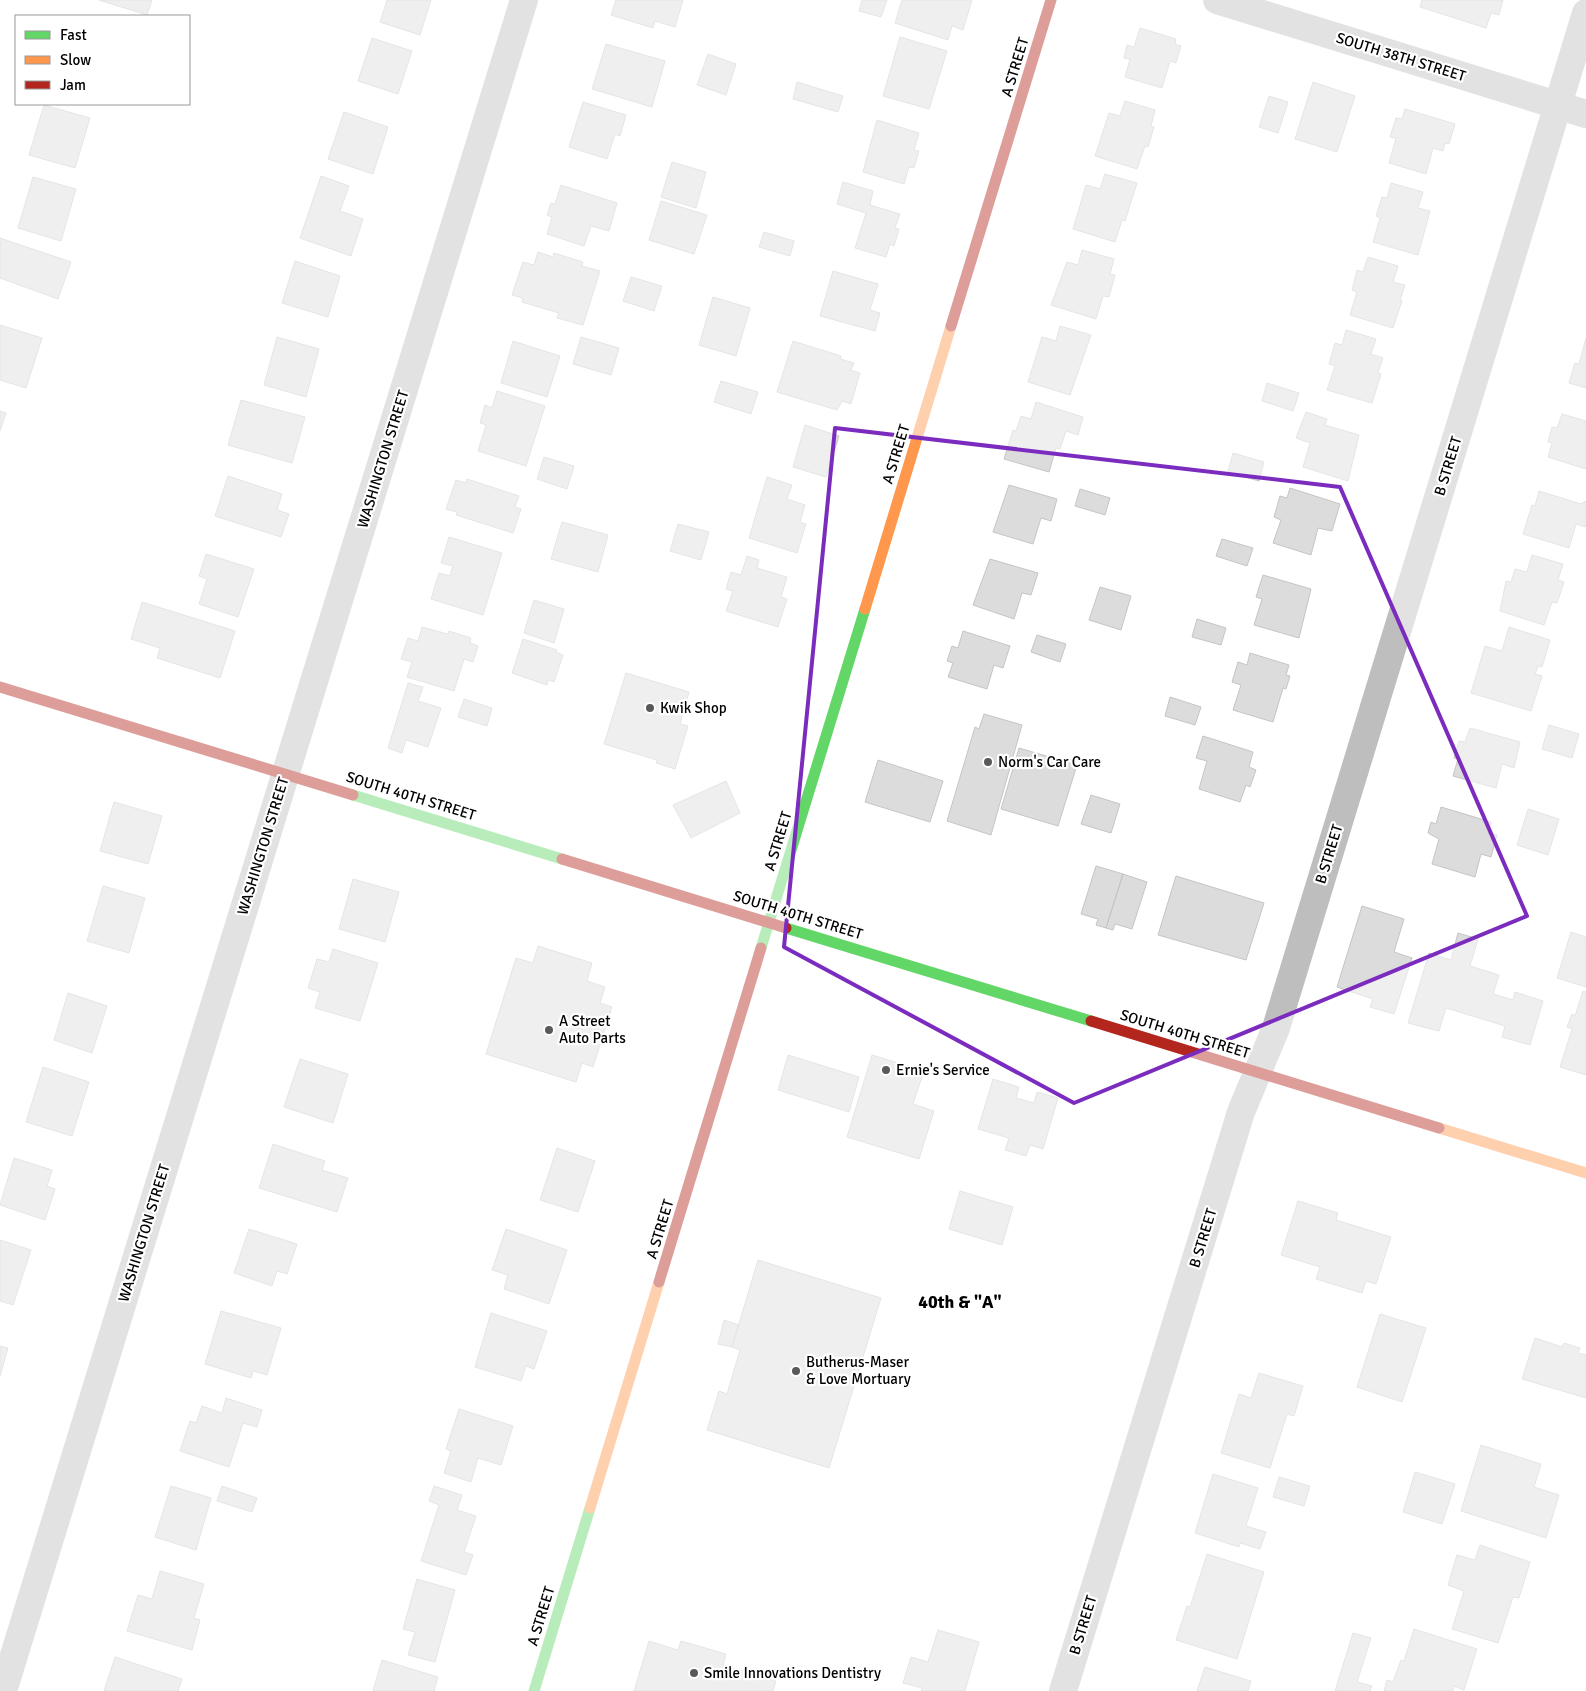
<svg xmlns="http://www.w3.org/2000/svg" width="1586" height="1691" font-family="Signika,sans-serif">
<rect width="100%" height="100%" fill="#fff"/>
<path fill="#dcdcdc" stroke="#c5c5c5" d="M99,0H152L147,15Z
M387,0H431L420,35L380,22Z
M616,0H683L675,27L655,21L653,28L611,15Z
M862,0H887L881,17L859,11Z
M902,0H972L963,30L952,26L948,40L895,23Z
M1422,0H1503L1499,15L1491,13L1486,28L1420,7Z
M1140,28L1176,39L1175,44L1181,46L1176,63L1170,61L1162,88L1125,77L1130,59L1124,58L1127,45L1134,47Z
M900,37L947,51L929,109L883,96Z
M372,38L412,51L398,94L358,81Z
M606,44L665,61L652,107L592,89Z
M708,54L736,64L726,95L697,85Z
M797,82L843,96L838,112L793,99Z
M1313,82L1355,96L1337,152L1295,139Z
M1269,96L1288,102L1278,133L1259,127Z
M1125,101L1155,110L1151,126L1154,127L1148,147L1145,146L1137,169L1095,156L1109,113L1120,116Z
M583,102L626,115L620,136L615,134L607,159L569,147Z
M44,105L90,118L75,168L29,155Z
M1405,109L1455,124L1449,144L1445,143L1443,151L1433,148L1426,174L1389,163L1396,138L1390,137L1396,118L1402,119Z
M344,112L388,127L373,174L328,159Z
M877,120L919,133L914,150L919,151L914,168L909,167L904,184L863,172Z
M672,162L706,172L696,208L661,197Z
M1105,174L1137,183L1125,221L1122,220L1115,242L1073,229L1086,185L1100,189Z
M321,176L349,186L340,211L363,219L351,256L300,238Z
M33,177L76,189L61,241L18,228Z
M843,182L873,191L870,205L900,214L895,228L899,229L894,246L890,244L886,257L855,248L866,213L837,204Z
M1391,183L1423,192L1418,208L1430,211L1418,255L1373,242L1380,218L1376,216L1382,197L1387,198Z
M561,185L617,203L609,231L591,226L584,246L547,234L552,217L547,215L551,203L555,204Z
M661,201L707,215L694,254L649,240Z
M764,232L794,241L790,256L759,247Z
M0,238L71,262L58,299L0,278Z
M1082,250L1114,259L1110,274L1115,275L1109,297L1103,296L1096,319L1051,305L1067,262L1078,265Z
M538,252L553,257L554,253L583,262L582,266L600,271L583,325L557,318L559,313L522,302L523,298L512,295L523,262L534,265Z
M1368,257L1398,266L1393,282L1405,285L1400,300L1402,301L1393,328L1350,315L1357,292L1352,290L1357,270L1363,272Z
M295,261L340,276L328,317L282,303Z
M833,271L878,284L870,310L880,313L875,331L820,316Z
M631,277L662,286L654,311L623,301Z
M713,297L750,308L736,356L699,345Z
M0,325L42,338L26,388L0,380Z
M1060,326L1091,335L1070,395L1028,382L1042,337L1056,341Z
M1346,330L1376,339L1371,354L1383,358L1378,373L1381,374L1372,403L1327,390L1335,366L1329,364L1335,343L1342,345Z
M277,337L319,349L306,397L264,385Z
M581,337L619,348L611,375L573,364Z
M1586,338V388L1569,383L1575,363L1579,364Z
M513,341L560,356L547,397L501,383Z
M793,341L841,356L840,359L854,363L851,370L860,373L851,404L842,401L837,410L777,392Z
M721,381L758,392L751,414L714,402Z
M1267,383L1299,393L1293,411L1262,401Z
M497,391L545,406L526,466L478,451L486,425L480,423L485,405L492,408Z
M241,400L305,417L292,463L228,445Z
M1036,402L1083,417L1078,435L1066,431L1060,449L1056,448L1049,472L1004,459L1013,430L1016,431L1021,416L1031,419Z
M0,411L6,413L0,431Z
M1306,412L1327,419L1325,425L1359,435L1348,481L1303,467L1310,443L1296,438Z
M1562,414L1586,421V469L1548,457L1552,443L1548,442L1552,427L1557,428Z
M805,425L839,436L826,477L793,467Z
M1233,453L1264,462L1259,481L1228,472Z
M544,457L574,466L567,489L537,479Z
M228,476L282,494L277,510L289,514L281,537L215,516Z
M767,477L792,485L787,499L805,505L800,522L806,524L797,553L749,538Z
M467,479L519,496L515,507L521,509L513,533L456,515L457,512L446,509L456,480L466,483Z
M1009,485L1057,499L1051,521L1041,518L1033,544L993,532Z
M1290,488L1340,504L1332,531L1318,528L1311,555L1273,543L1281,520L1274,517L1280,496L1287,498Z
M1080,489L1110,498L1105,515L1075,506Z
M1539,491L1581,504L1586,501V527L1576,524L1569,548L1523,534L1532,505L1535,506Z
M562,522L608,535L598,572L551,559Z
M678,524L709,532L701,560L670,551Z
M449,537L502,553L483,615L431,599L439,573L450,576L453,566L441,563Z
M1222,539L1253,548L1247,566L1216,556Z
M206,554L254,569L238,617L199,604L207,579L199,576Z
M1532,555L1563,564L1558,580L1564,582L1557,603L1552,602L1544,625L1500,611L1506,581L1511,582L1515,569L1527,572Z
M747,556L759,560L757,568L787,577L781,597L787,599L778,627L726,611L733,591L726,589L731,572L741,575Z
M990,559L1038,573L1031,595L1022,593L1014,619L973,605Z
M1263,575L1311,589L1299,638L1254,625L1262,599L1256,597Z
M1100,587L1131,596L1121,630L1089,620Z
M534,600L564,609L554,643L524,633Z
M142,602L235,631L220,678L157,658L160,648L131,639Z
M1197,619L1226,628L1221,645L1192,637Z
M422,627L448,634L449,631L471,638L470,643L478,646L473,662L464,659L454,691L407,677L412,662L401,659L408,638L418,641Z
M1509,627L1550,640L1542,667L1538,666L1535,674L1542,676L1531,711L1471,693L1485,646L1502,651Z
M963,631L1010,646L1003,668L994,665L987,689L948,677L953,663L947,661L952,646L958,648Z
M1037,635L1066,644L1060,662L1031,652Z
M523,639L557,650L556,652L563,655L554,682L548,680L547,685L512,673Z
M1250,653L1289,665L1286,675L1290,676L1286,689L1283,688L1273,722L1233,710L1241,685L1232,682L1238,662L1247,665Z
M626,673L689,692L680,724L688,726L675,769L656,763L657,760L604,744Z
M408,683L423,687L418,701L441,708L428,747L406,740L402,753L388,748Z
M1170,697L1201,707L1195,725L1165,716Z
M464,699L492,708L487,726L458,717Z
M984,714L1022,725L991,835L947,821L975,727L979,729Z
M1549,725L1579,734L1572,758L1542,749Z
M1470,728L1520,742L1514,768L1502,764L1496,788L1453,776L1458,759L1454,758L1459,741L1465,742Z
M1203,736L1253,752L1249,767L1256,770L1250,787L1246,785L1240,802L1199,789L1207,761L1196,758Z
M1019,748L1077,765L1058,826L1001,809Z
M878,760L943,781L930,822L865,802Z
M726,781L740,813L691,838L673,805Z
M1091,795L1120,804L1111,833L1081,824Z
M114,802L162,816L148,864L100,851Z
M1441,807L1491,822L1488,833L1497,835L1491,857L1481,854L1475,877L1432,864L1439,839L1428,833L1431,822L1436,824Z
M1528,809L1559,819L1548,855L1517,845Z
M1096,866L1123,874L1106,928L1096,925L1098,919L1081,914Z
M1123,874L1147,882L1132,929L1115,924L1113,930L1106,928Z
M1176,876L1264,903L1246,960L1158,935Z
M353,879L399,892L385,942L339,929Z
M103,886L145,898L129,953L87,941Z
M1362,906L1404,919L1394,952L1412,958L1394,1014L1370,1007L1373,999L1337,987Z
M1571,932L1586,937V987L1557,978Z
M1458,933L1478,939L1470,966L1499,975L1493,994L1513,1000L1515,992L1543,1001L1530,1045L1502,1037L1505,1026L1446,1008L1439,1031L1408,1023L1429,953L1451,960Z
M538,946L592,963L587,981L605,987L600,1003L612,1007L593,1067L582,1063L576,1082L486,1054L516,958L533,963Z
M333,949L378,963L360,1021L315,1008L320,992L308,988L317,959L329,962Z
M1583,991L1586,992V1075L1560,1067L1572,1029L1567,1027L1572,1014L1575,1016Z
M68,993L107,1006L92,1053L54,1040Z
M788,1055L859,1077L849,1112L778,1090Z
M872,1055L924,1071L913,1104L934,1111L919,1159L847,1137Z
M300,1059L348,1074L333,1123L284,1107Z
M43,1067L89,1082L72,1136L26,1122Z
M993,1079L1019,1087L1016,1098L1034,1103L1037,1092L1058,1098L1043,1149L1030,1145L1026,1156L1005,1150L1009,1138L978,1129Z
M273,1144L325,1161L322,1170L348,1178L337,1212L259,1188Z
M557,1148L595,1161L578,1212L540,1200Z
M14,1158L52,1170L47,1186L55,1189L45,1220L0,1205Z
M960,1191L1013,1207L1002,1245L949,1229Z
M1298,1201L1338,1213L1336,1220L1391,1237L1376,1284L1366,1281L1362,1293L1316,1279L1320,1267L1281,1255Z
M249,1229L297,1244L287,1274L277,1271L272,1286L234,1273Z
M506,1229L567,1250L549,1304L504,1289L508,1275L492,1270Z
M0,1240L31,1250L13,1305L0,1301Z
M758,1260L881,1298L829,1468L707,1430L719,1391L727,1394L740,1350L732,1347Z
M221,1311L281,1328L267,1375L253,1371L251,1378L205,1364Z
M491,1313L547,1331L534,1369L526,1366L521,1381L475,1367Z
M1380,1314L1426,1328L1402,1402L1357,1387Z
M724,1320L739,1325L732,1347L718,1344Z
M1535,1338L1562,1347L1564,1343L1580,1348L1578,1353L1586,1355V1398L1522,1379Z
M0,1346L8,1348L0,1376Z
M1259,1373L1303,1386L1294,1416L1287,1414L1270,1468L1221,1453L1239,1394L1251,1398Z
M226,1398L262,1410L257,1427L243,1423L229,1467L180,1451L190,1421L196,1423L202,1406L222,1413Z
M459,1409L513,1426L501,1465L478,1458L471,1482L444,1473L451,1451L446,1449Z
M1481,1445L1541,1464L1534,1487L1559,1495L1546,1538L1461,1511Z
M1415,1472L1455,1484L1442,1524L1403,1512Z
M1213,1474L1258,1488L1246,1526L1266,1532L1260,1549L1240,1543L1239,1547L1195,1533Z
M1279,1477L1310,1486L1304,1506L1273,1497Z
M171,1486L211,1498L196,1550L155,1537Z
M222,1486L257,1498L252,1512L217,1501Z
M434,1486L462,1495L457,1510L476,1516L464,1552L473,1555L466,1575L421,1561L439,1505L429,1501Z
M1480,1545L1530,1562L1519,1598L1513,1597L1498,1643L1452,1629L1464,1591L1448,1585L1457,1555L1475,1560Z
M1207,1554L1264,1572L1237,1659L1176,1640L1187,1606L1190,1607Z
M160,1571L204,1584L194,1618L200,1620L192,1650L127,1631L138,1595L152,1599Z
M417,1579L455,1590L435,1662L408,1655L415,1632L403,1629Z
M1414,1629L1477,1649L1464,1690L1454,1686L1453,1691H1384L1387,1680L1393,1682L1401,1660L1404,1661Z
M938,1630L979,1642L965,1691H921L922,1688L903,1683L911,1657L928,1662Z
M1353,1633L1371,1638L1357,1682L1372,1686L1370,1691H1335Z
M649,1641L678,1650L681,1641L726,1654L723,1665L776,1681L773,1691H634Z
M115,1657L182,1679L178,1691H104Z
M382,1660L438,1677L434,1691H373Z
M1205,1667L1251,1681L1248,1691H1197Z"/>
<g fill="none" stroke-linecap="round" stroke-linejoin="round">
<path stroke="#bebebe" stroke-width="28" d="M1217,0L1586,114
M3,1691L524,0
M1063,1691L1241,1112L1276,1028L1586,13"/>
<path stroke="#63d668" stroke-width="11" d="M353,795L562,859
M786,928L1091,1021
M761,948L865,609
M534,1691L590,1508"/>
<path stroke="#ff974d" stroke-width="11" d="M865,609L951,326
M1439,1128L1586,1173
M590,1508L659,1282"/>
<path stroke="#b3261e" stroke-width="11" d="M951,326L1051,0
M0,687L353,795
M562,859L786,928
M1091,1021L1439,1128
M659,1282L761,948"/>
</g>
<path d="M0 0H1586V1691H0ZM835,428L1340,487L1527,916L1074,1103L784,947Z" fill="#fff" fill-opacity=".55" fill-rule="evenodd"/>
<path fill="none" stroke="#7b2cbf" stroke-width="4" stroke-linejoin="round" d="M835,428L1340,487L1527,916L1074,1103L784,947Z"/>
<g fill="#595959" stroke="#fff" stroke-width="2">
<circle cx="650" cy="708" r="5"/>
<circle cx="988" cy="762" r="5"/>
<circle cx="549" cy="1030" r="5"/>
<circle cx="886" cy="1070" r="5"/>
<circle cx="796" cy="1371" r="5"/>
<circle cx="694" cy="1673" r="5"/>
</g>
<g text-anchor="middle" stroke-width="4.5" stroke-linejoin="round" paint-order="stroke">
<g font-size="15" fill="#000" stroke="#fff">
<text transform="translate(1401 57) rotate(17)" y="5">SOUTH 38TH STREET</text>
<text transform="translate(1015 67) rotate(-73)" y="5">A STREET</text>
<text transform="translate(896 454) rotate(-73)" y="5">A STREET</text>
<text transform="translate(383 459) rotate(-73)" y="5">WASHINGTON STREET</text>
<text transform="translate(1448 466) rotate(-73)" y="5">B STREET</text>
<text transform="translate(411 796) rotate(17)" y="5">SOUTH 40TH STREET</text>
<text transform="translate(778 841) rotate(-73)" y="5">A STREET</text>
<text transform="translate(263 846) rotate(-73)" y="5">WASHINGTON STREET</text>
<text transform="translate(1329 854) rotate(-73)" y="5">B STREET</text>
<text transform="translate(798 915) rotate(17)" y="5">SOUTH 40TH STREET</text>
<text transform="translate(1185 1034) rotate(17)" y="5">SOUTH 40TH STREET</text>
<text transform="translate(660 1229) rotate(-73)" y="5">A STREET</text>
<text transform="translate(144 1233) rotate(-73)" y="5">WASHINGTON STREET</text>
<text transform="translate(1203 1238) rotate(-73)" y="5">B STREET</text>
<text transform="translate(541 1616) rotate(-73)" y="5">A STREET</text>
<text transform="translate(1083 1625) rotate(-73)" y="5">B STREET</text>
</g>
<g font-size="15" fill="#000" stroke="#fff" text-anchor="start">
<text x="660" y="713">Kwik Shop</text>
<text x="998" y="767">Norm's Car Care</text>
<text x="559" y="1026">A Street<tspan x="559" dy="17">Auto Parts</tspan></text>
<text x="896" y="1075">Ernie's Service</text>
<text x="806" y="1367">Butherus-Maser<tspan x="806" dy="17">&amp; Love Mortuary</tspan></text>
<text x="704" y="1678">Smile Innovations Dentistry</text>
</g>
<g font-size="18" font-weight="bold" fill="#000" stroke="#fff">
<text x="960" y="1308">40th &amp; "A"</text>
</g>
</g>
<rect x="15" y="15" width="175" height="90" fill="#ffffff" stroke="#999999"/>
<rect x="25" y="31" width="25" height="8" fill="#63d668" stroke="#999999"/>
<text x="60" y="40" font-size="15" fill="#000000">Fast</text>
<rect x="25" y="56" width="25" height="8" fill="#ff974d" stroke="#999999"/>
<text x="60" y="65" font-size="15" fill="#000000">Slow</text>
<rect x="25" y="81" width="25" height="8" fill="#b3261e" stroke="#999999"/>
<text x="60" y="90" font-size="15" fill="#000000">Jam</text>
</svg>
